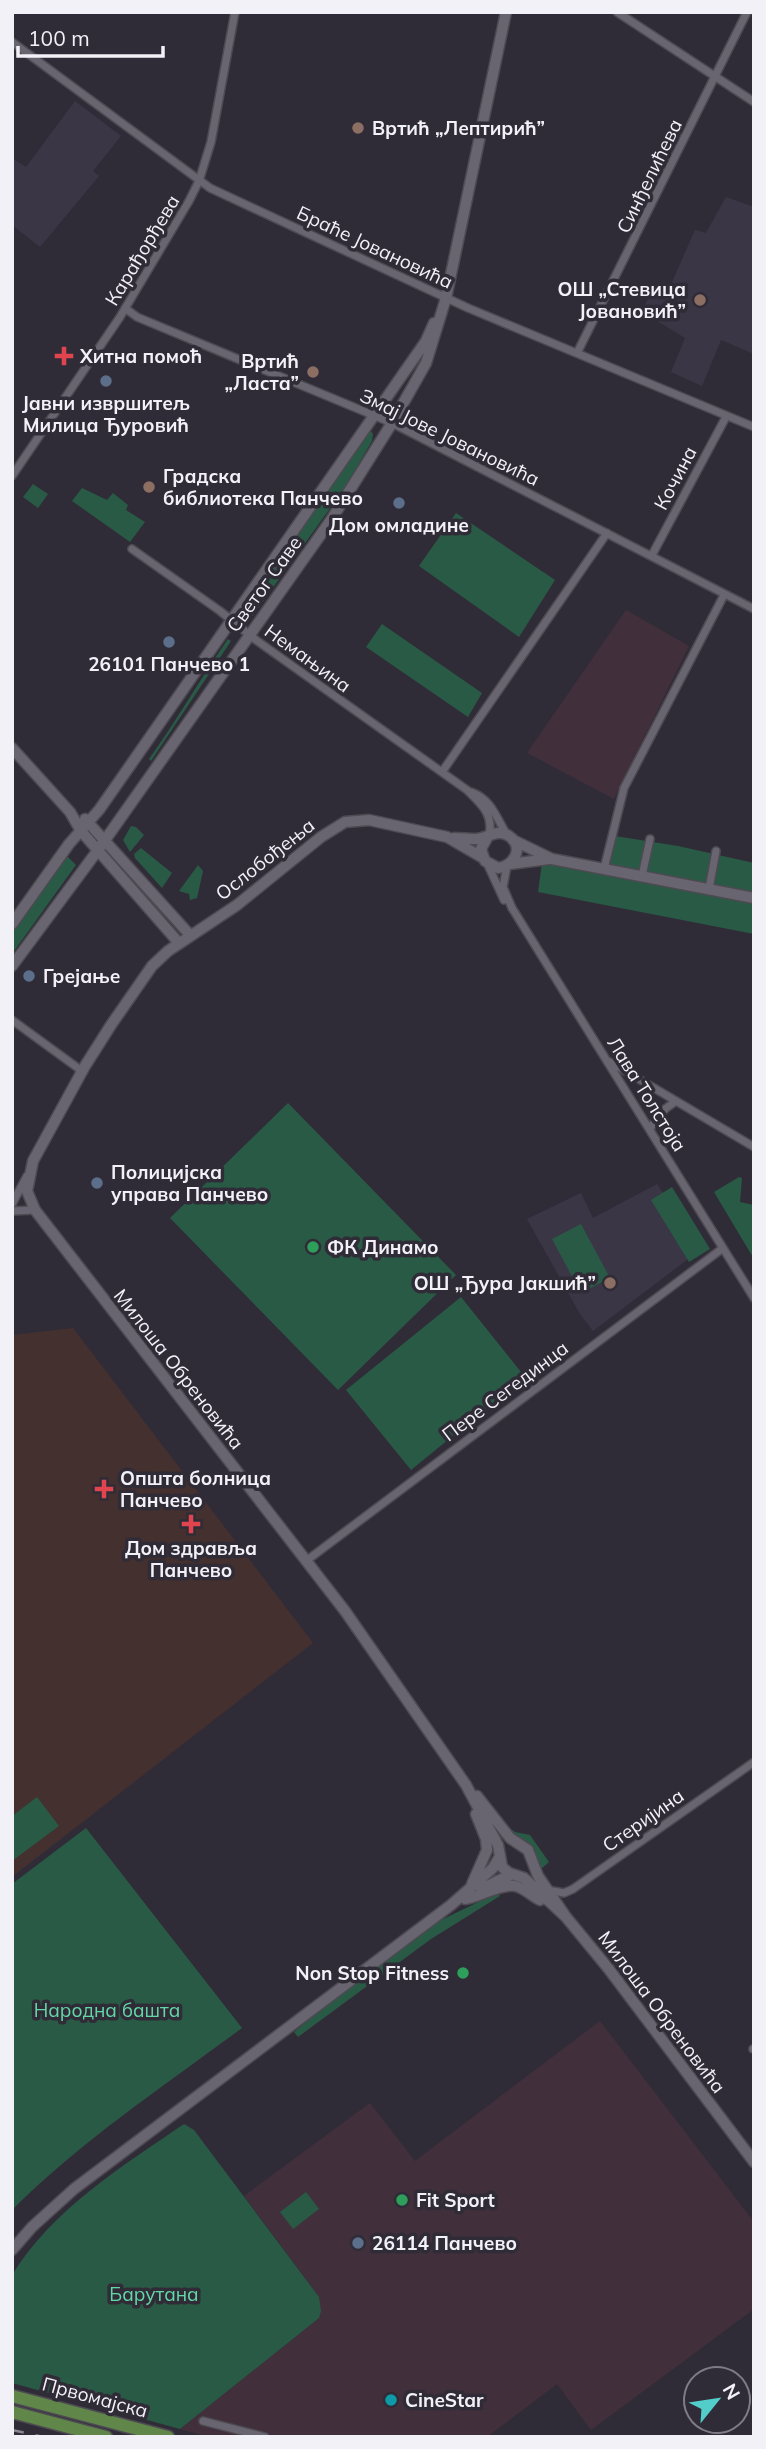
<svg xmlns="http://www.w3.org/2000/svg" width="766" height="2449" font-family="Mulish,sans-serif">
<rect width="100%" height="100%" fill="#302c37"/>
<path fill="#41303b" d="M626,610L689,646L614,799L527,753Z
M600,2021L754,2222V2309L591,2430L557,2384L487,2437H208L180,2429L319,2318V2297L244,2196L370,2103L415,2161Z"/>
<path fill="#3b3646" d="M75,101L121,136L93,171L99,176L40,247L12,225V158L26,167Z
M726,197L754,207V354L721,340L702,386L671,372L685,338L641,311L657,284L669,289L695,230L706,233Z
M657,1184L700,1250L593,1331L580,1314L527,1219L581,1193L593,1218Z"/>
<path fill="#44302f" d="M73,1328L313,1643L12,1877V1335Z"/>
<path fill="#295a45" d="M369,429L373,434L372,441L344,489L249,621L243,617L245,612Z
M33,484L48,494L38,508L23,497Z
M82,488L107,500L113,493L128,505L126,510L145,522L130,542L72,501Z
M456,513L555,580L519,637L419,566Z
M382,624L482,693L468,717L366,647Z
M228,639L231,641L151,761L149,759C177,720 200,679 228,639Z
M131,826L136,827L144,835L130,852L123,840Z
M615,836L678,846L754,863V892L610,865Z
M141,848L172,873L162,888L135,858L134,854Z
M66,855L76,865L12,954V930Z
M542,863L560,864L754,902V934L538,892Z
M198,865L203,871L197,898L190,900L189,894L179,891Z
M288,1103L456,1275L338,1390L170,1218Z
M739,1177L742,1178L740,1202L754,1205V1259L714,1192Z
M672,1187L710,1249L689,1262L651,1200Z
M581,1224L610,1278L581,1293L552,1239Z
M461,1297L525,1377L411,1470L346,1390Z
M37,1797L59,1826L12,1861V1816Z
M86,1828L242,2028C164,2086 81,2141 12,2210V1884Z
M511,1829L515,1832L530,1835L549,1862L540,1870L531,1847L509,1830Z
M497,1893L500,1896L431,1939L298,2037L294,2032L343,1991L437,1922Z
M184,2124L194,2130L319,2297L321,2311L319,2318L180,2429L12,2383V2275C53,2209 121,2167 184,2124Z
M306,2192L319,2209L293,2229L280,2212Z"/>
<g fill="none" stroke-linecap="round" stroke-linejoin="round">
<defs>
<path id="street" d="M617,12L754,102
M12,42L210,188L468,308L754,427
M125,308L137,317L392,423L754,609
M577,353L747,12
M12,476L120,317L189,201L199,181L211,142L235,12
M132,549L220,611L256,640L467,790C481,804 494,814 489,836
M652,555L726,417
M442,772L607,533
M471,792C491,799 496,817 507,835
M487,863L504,900
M507,866L503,887L512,908L754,1298
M604,869L624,788L724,595
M642,876L650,839
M709,889L716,851
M12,1020L82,1071
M610,1062L754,1147
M650,1128L665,1109L676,1101
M12,1204L27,1176
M12,1211L35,1210
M306,1561L723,1248
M547,1890L564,1893L573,1889L754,1762
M753,2049H754
M203,2421L265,2437"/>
<path id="secondary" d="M12,748L70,812L81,831L179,943
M85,819L190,935
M454,838C461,838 469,839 476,839C488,838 498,828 509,836C525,847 514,866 498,868L485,861L481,849L487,838
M513,840L552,859L754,898
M483,858L447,837L369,820L345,822L321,837L237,905L168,951L152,966L111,1025L85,1066L33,1161L27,1191L35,1210L345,1611L466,1785L498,1845L502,1867L509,1873L524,1878L566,1917
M510,864L549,859
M12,924L69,844L99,810L127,770L426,341L434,323
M12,966L98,850L331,520L392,423L426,363L446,298L506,12
M477,1796L510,1838L528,1850L538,1876L566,1917L608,1968L754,2162
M472,1884L487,1850L486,1839L476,1814
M481,1889L512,1874
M465,1899C479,1897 502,1883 515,1886C524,1888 532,1896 540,1900
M12,2250L32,2227L74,2189L451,1905L493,1868L500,1856"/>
<path id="primary" d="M12,2396L168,2437
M12,2412L106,2437"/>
</defs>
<use href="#street" stroke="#4d4a52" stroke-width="10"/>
<use href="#secondary" stroke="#4d4a52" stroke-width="13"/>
<use href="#primary" stroke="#4d4a52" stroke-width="15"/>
<use href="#street" stroke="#686571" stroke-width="7"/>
<use href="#secondary" stroke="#686571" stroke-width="10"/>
<use href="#primary" stroke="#608749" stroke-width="12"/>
<path stroke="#88858e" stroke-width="2.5" stroke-dasharray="12 12" stroke-linecap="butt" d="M12,2430L44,2437"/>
</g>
<g fill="#8d6e63" stroke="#302c37" stroke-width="2.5">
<circle cx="358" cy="128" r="7"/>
<circle cx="700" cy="300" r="7"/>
<circle cx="313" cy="372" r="7"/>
<circle cx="149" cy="487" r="7"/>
<circle cx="610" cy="1283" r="7"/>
</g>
<g fill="#e0444e" stroke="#302c37" stroke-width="2.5">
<path d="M60.5 345.5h7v7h7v7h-7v7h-7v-7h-7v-7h7z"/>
<path d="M100.5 1478.5h7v7h7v7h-7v7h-7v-7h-7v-7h7z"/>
<path d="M187.5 1513.5h7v7h7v7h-7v7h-7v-7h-7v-7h7z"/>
</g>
<g fill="#5c6f8a" stroke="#302c37" stroke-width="2.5">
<circle cx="106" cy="381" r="7"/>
<circle cx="399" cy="503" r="7"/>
<circle cx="169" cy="642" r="7"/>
<circle cx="29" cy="976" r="7"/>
<circle cx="97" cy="1183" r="7"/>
<circle cx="358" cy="2243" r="7"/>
</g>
<g fill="#2e9e5b" stroke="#302c37" stroke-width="2.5">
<circle cx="313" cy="1247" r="7"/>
<circle cx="463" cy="1973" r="7"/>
<circle cx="402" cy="2200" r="7"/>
</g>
<circle fill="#0f9aa8" stroke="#302c37" stroke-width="2.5" cx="391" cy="2400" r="7"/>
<g text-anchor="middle" stroke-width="7" stroke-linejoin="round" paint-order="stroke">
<g font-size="19" font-weight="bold" fill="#f3f1f8" stroke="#302c37" text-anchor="start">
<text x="372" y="135">Вртић „Лептирић”</text>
<text x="686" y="296" text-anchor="end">ОШ „Стевица<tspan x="686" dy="22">Јовановић”</tspan></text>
<text x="80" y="363">Хитна помоћ</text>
<text x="299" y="368" text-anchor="end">Вртић<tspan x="299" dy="22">„Ласта”</tspan></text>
<text x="106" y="410" text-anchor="middle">Јавни извршитељ<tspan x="106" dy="22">Милица Ђуровић</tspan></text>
<text x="163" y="483">Градска<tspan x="163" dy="22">библиотека Панчево</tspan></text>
<text x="399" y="532" text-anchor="middle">Дом омладине</text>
<text x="169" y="671" text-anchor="middle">26101 Панчево 1</text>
<text x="43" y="983">Грејање</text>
<text x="111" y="1179">Полицијска<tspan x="111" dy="22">управа Панчево</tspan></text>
<text x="327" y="1254">ФК Динамо</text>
<text x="596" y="1290" text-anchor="end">ОШ „Ђура Јакшић”</text>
<text x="120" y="1485">Општа болница<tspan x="120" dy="22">Панчево</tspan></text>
<text x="191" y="1555" text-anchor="middle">Дом здравља<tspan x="191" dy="22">Панчево</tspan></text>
<text x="449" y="1980" text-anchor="end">Non Stop Fitness</text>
<text x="416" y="2207">Fit Sport</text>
<text x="372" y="2250">26114 Панчево</text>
<text x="405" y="2407">CineStar</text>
</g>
<g font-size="19" fill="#f3f1f8" stroke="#302c37">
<text transform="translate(649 176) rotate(-64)" y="7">Синђелићева</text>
<text transform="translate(375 247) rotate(25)" y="7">Браће Јовановића</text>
<text transform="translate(142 250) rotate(-59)" y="7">Карађорђева</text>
<text transform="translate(450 437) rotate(26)" y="7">Змај Јове Јовановића</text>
<text transform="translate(675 478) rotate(-62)" y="7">Кочина</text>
<text transform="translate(264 584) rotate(-54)" y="7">Светог Саве</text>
<text transform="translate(308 658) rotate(36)" y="7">Немањина</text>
<text transform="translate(265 859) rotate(-38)" y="7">Ослобођења</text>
<text transform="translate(647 1094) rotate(58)" y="7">Лава Толстоја</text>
<text transform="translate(179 1369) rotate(52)" y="7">Милоша Обреновића</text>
<text transform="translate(505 1391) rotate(-37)" y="7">Пере Сегединца</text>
<text transform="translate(643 1820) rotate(-35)" y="7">Стеријина</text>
<text transform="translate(662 2012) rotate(53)" y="7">Милоша Обреновића</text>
<text transform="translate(95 2397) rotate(15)" y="7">Првомајска</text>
</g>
<g font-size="19" fill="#62d8a7" stroke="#302c37">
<text x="107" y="2017">Народна башта</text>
<text x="154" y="2301">Барутана</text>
</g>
</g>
<rect width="766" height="2449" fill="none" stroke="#f3f1f8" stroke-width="28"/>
<g transform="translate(717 2400) rotate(60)"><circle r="33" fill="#302c37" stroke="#7e7b84" stroke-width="2"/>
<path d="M0-5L12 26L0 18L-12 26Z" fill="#53cdca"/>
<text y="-10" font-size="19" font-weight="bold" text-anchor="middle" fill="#f3f1f8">N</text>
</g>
<path d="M18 46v10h145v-10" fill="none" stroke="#f3f1f8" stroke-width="3.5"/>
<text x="28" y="46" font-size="21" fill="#f3f1f8" stroke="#302c37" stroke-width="5" paint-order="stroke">100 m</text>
</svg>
